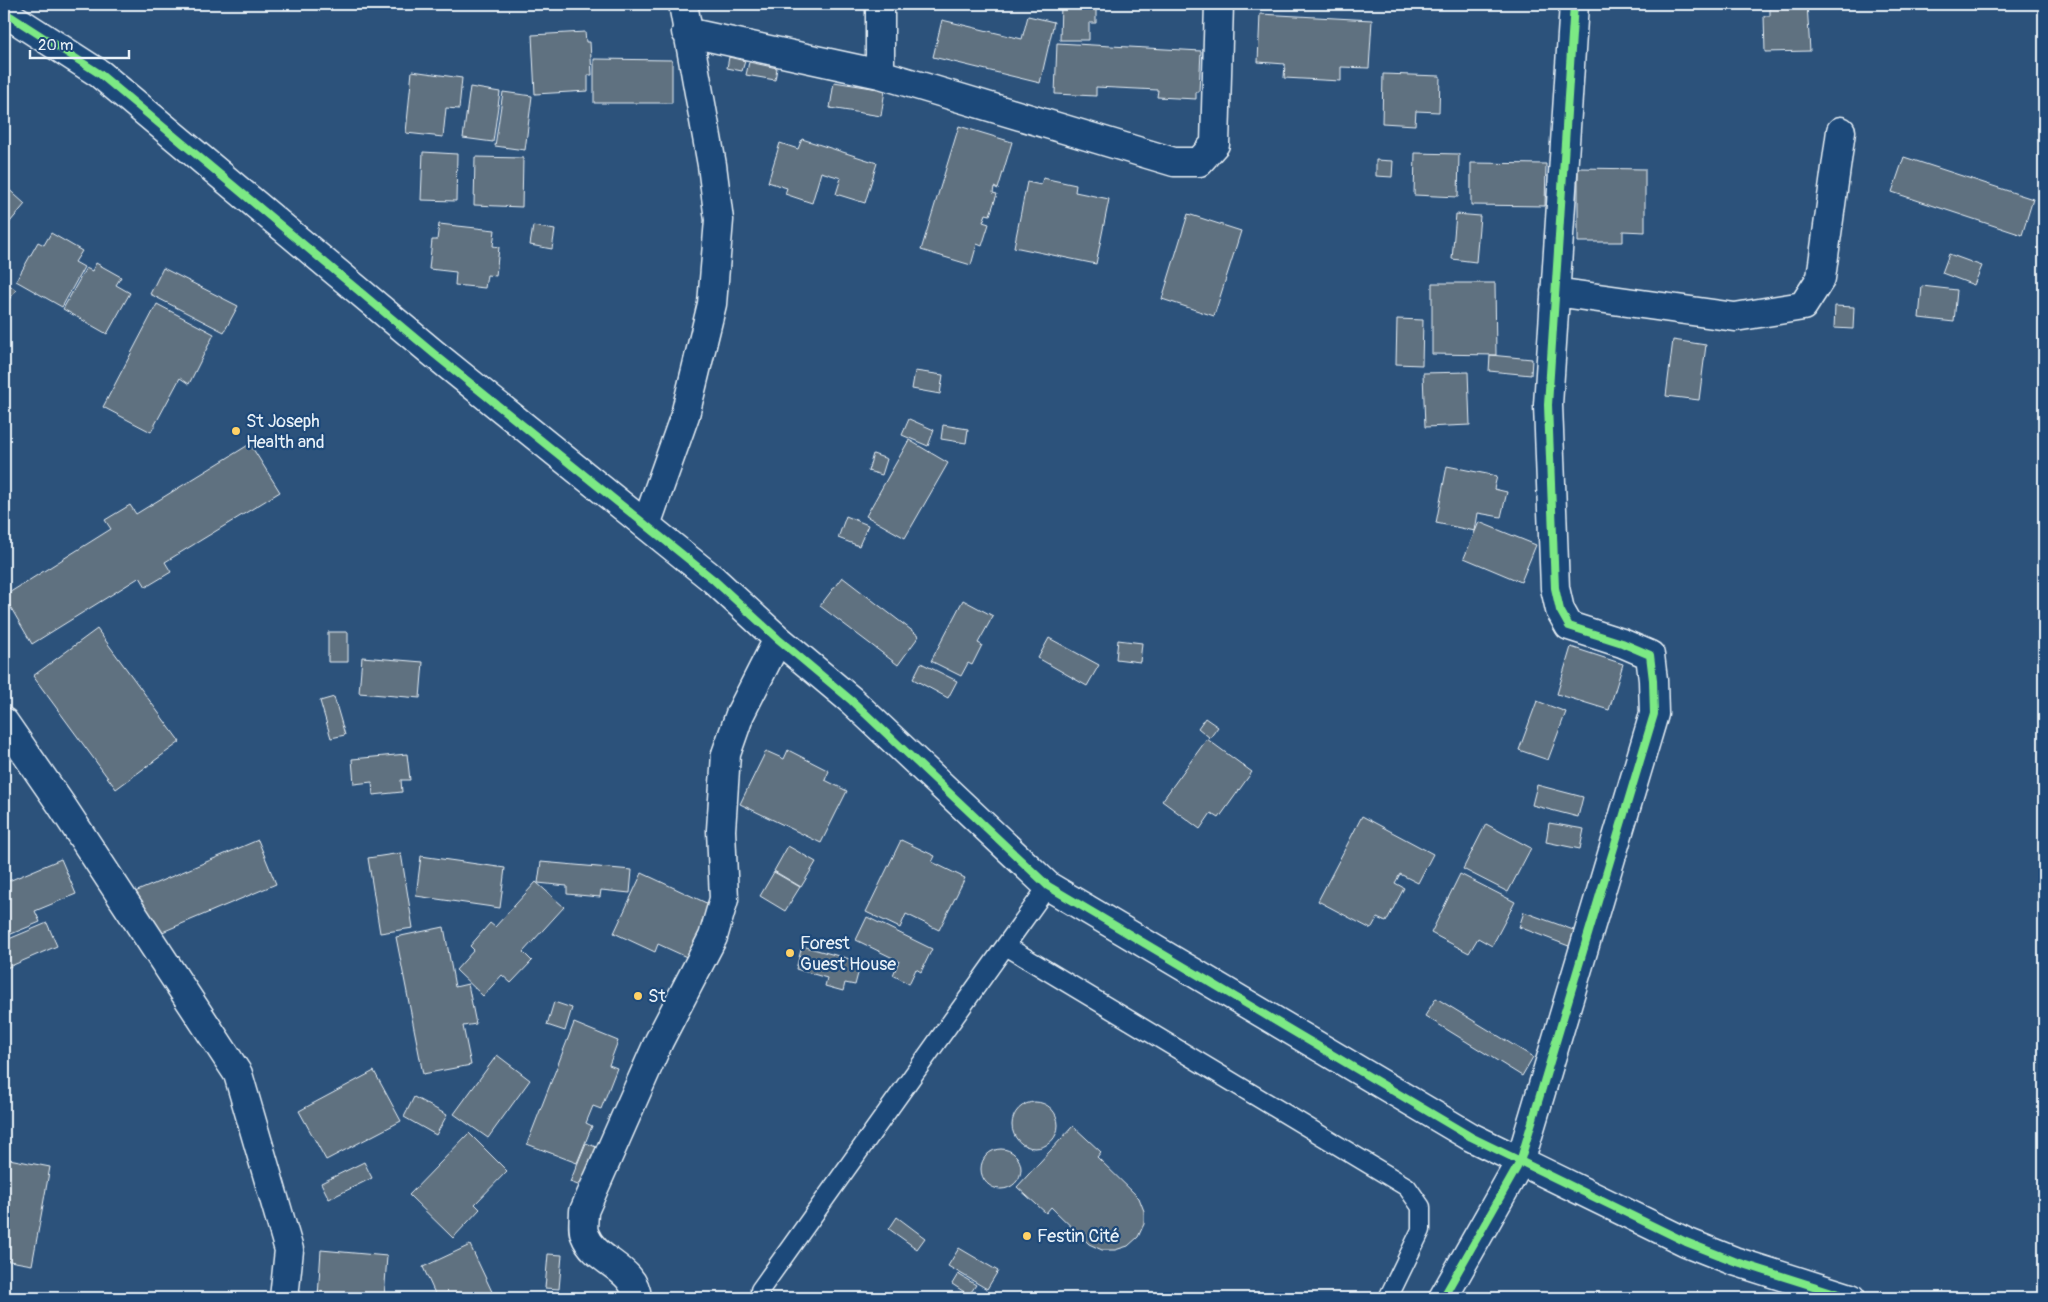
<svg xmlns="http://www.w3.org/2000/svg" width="2048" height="1302" font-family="Pangolin,sans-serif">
<rect width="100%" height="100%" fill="#2c527b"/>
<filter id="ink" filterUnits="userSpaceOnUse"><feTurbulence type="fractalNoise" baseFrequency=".02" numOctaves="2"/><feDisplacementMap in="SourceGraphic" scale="10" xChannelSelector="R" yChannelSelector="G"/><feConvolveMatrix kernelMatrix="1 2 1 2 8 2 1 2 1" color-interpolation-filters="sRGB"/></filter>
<g filter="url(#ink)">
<path fill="#5f7180" stroke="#e8f1f8" d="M1061,4H1096V23H1089V40H1060Z
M1770,4H1807L1810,51L1765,52L1764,16H1770Z
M1260,14L1372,20L1369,68L1341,67V81L1284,78L1285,64L1258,62Z
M1028,16L1054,22L1040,83L933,57L942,20L1022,39Z
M585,32L586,42H590L592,75H588V91L535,94L532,35Z
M1057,43L1201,51L1199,92H1196V99L1157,97L1158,90L1096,87V96L1055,94Z
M729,57L745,61L742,71L727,68Z
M594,59L672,60V103H594Z
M749,62L777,68L775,80L746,75Z
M412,71L462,78L459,109L446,108L443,137L406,133Z
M1383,74L1440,76L1439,112L1416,111L1415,125L1382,123Z
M834,82L885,90L881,116L830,108Z
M470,87L500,92L493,142L463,138Z
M503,92L532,96L525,150L495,146Z
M959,126L1012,142L998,189L994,187L993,193L997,194L990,215L986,214L983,222L989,224L982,246L977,244L971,265L921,250Z
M802,139L877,163L865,203L836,194L841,178L821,172L812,203L785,194L787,188L768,182L780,143L798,149Z
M423,152L457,154L456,201L421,200Z
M1415,153L1459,154L1458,197L1414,195Z
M475,157L523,158L522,207L474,205Z
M1904,157L2033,199L2022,235L1892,192Z
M1376,160L1393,161L1392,177L1376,176Z
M1471,163L1546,164L1545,206L1471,205Z
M1578,168L1645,169V232L1623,231V242H1578Z
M1043,178L1076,185L1075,192L1109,199L1096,264L1014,247L1027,182L1041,185Z
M4,185L25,204L5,228L4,227Z
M1188,214L1241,231L1214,316L1162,299Z
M1456,214L1480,216L1476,262L1452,259Z
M439,224L495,230L493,246L499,247L496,276L487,275L485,288L455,285L456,272L429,269L432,240H437Z
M533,226L555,230L552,249L530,245Z
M51,233L82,251L75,262L84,267L62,307L16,281L38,242L44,245Z
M1949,254L1982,266L1974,285L1942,273Z
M96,263L121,277L116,285L130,293L107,334L63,309L86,268L92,271Z
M163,268L238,306L224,332L150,294Z
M4,281L16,290L4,306Z
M1432,283H1495L1496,355L1432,354Z
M1922,286L1957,290L1954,322L1919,318Z
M157,304L214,334L189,384L180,378L151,432L103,407Z
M1835,306L1854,307L1853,329L1834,328Z
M1397,319L1423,320L1422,365L1396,364Z
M1673,340L1706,345L1699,400L1666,396Z
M1490,355L1532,359L1531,375L1489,371Z
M915,371L943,375L940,394L912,389Z
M1468,372L1470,425L1425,427L1423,373Z
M909,419L934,430L928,446L902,435Z
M943,425L968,429L966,443L941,439Z
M909,440L948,463L905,538L866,516Z
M250,444L280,492L165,562L171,572L146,587L140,577L32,644L4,596L111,529L105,520L130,505L136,514Z
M873,454L887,459L882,475L868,471Z
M1447,466L1497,476L1494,489L1507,492L1501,517L1478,513L1475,531L1436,523Z
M846,516L868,525L859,546L838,538Z
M1479,522L1536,545L1521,582L1464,558Z
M842,577L919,636L898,665L820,606Z
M963,600L993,616L978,643L982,645L972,665L968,663L961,676L931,661Z
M97,629L180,742L116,789L33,676Z
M328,632H348V662H328Z
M1049,638L1099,665L1087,686L1038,658Z
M1118,640L1142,643L1140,662L1116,659Z
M1571,647L1623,664L1609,710L1557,694Z
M362,657L423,662L420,698L359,693Z
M921,663L957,681L948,698L913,679Z
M334,697L345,735L331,738L320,701Z
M1537,701L1566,712L1548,760L1519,750Z
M1205,718L1218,727L1210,738L1198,728Z
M1207,739L1252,772L1219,818L1211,813L1200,829L1162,801Z
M788,750L829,771L825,780L847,791L821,843L740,804L766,751L784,759Z
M407,754L410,780H401L402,792L373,795L372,782L354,784L352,759Z
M1537,785L1583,797L1578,817L1532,805Z
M1362,816L1433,854L1418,883L1400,874L1395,883L1404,888L1386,922L1377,918L1371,929L1318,901Z
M1549,823L1584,829L1580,849L1546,842Z
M1486,824L1531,848L1508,892L1463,869Z
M258,840L276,884L153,936L135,892Z
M901,840L935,856L932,862L965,878L939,930L906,914L900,928L866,912Z
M788,846L816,862L801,887L774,871Z
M401,853L413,928L380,933L368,858Z
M421,856L505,868L500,908L416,896Z
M61,859L76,894L35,911L40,922L4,937V883Z
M541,862L632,870L630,893L601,890L600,897L567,894V886L538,883Z
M774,872L800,887L785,911L760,896Z
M642,873L715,907L691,959L658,944L655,952L614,933Z
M1460,874L1515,902L1492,946L1478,938L1469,953L1431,933Z
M536,882L564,907L523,952L532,961L511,983L502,975L483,996L456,970L474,950L470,946L490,923L495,927Z
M1524,912L1579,932L1574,948L1519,927Z
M867,917L932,949L921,972L916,969L909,984L893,975L899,961L856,940Z
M47,923L57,946L4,969V941Z
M444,927L455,987L468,984L476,1024L463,1026L471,1065L423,1074L396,937Z
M802,946L861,962L855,985L845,983L843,991L825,986L827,978L796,969Z
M1436,998L1533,1057L1522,1076L1425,1016Z
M554,1002L572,1008L565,1031L547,1025Z
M574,1023L618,1041L609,1065L617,1068L601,1109L593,1106L586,1123L592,1126L577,1163L527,1144Z
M497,1055L530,1080L488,1138L454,1114Z
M374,1071L401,1121L326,1160L299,1111Z
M414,1097L447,1115L436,1135L404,1117Z
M1012 1125a23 23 0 1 1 46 0a23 23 0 1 1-46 0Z
M1073,1126L1101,1152L1097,1157L1139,1198L1144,1211V1224L1138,1237L1128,1246L1115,1250H1102L1089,1244L1051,1207L1046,1213L1017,1187Z
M469,1133L507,1171L475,1204L480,1209L453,1238L409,1195Z
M586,1143L606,1151L591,1190L570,1182Z
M981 1169a20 20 0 1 1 40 0a20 20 0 1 1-40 0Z
M4,1158L50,1167L32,1265L4,1260Z
M364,1162L372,1178L329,1199L321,1183Z
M897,1217L925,1238L917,1249L889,1229Z
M470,1245L495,1298H437L423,1267Z
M959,1248L998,1271L987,1289L948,1266Z
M321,1250L387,1256L384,1298L318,1297Z
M548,1254L562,1255L559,1289L545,1288Z
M958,1274L976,1285L969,1295L952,1284Z"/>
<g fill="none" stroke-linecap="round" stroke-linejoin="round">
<defs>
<path id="service" d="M1006,946L1407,1187L1421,1207V1230L1388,1298
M760,1298V1290L1048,886"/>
<path id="minor" d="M4,12L100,74L433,353L714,580L778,639L852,701L1048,886L1471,1137L1686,1242L1734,1261L1851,1298
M686,32L880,74L1174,162H1199L1215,144L1219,4
M880,74V4
M1555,292L1735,317L1803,306L1821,278L1841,131
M646,525L685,415L712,304L719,220L712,165L683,4
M4,722L60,803L238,1074L289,1250L284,1298
M637,1298C635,1267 595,1262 585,1235C582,1229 584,1218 584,1211L659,1041L713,937L724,899L721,830L726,754L740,714L778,639
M1443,1298L1520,1162L1654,714L1653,680L1650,655L1622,643L1569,626L1560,610L1555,588L1548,405L1574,4"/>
</defs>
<use href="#service" stroke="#e8f1f8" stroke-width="21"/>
<use href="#minor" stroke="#e8f1f8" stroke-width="31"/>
<use href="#service" stroke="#1f4a7a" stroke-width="18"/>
<use href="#minor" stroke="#1f4a7a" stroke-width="28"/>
<defs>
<path id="cycleway" d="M4,12L100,74L433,353L714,580L778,639L852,701L1048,886L1471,1137L1686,1242L1734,1261L1851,1298
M1443,1298L1520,1162L1654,714L1653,680L1650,655L1622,643L1569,626L1560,610L1555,588L1548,405L1574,4"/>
</defs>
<use href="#cycleway" stroke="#1f4a7a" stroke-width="11"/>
<use href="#cycleway" stroke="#7ce984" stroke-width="8"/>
</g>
</g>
<g fill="#ffd166" stroke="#1f4a7a" stroke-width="2">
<circle cx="236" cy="431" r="5"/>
<circle cx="790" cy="953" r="5"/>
<circle cx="638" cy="996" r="5"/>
<circle cx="1027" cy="1236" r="5"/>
</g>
<g text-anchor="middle" stroke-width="4.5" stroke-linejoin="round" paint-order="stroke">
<g font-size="18" fill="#e8f1f8" stroke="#1f4a7a" text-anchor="start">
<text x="246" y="427">St Joseph<tspan x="246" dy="21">Health and</tspan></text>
<text x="800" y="949">Forest<tspan x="800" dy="21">Guest House</tspan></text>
<text x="648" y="1002">St</text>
<text x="1037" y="1242">Festin Cité</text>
</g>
</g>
<rect width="2048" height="1302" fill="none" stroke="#1f4a7a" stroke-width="20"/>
<rect x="10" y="10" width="2028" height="1282" fill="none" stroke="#e8f1f8" stroke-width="2" filter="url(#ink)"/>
<path d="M30 50v8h99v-8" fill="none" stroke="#e8f1f8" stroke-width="2.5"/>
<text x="38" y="50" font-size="15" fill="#e8f1f8" stroke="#1f4a7a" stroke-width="4" paint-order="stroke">20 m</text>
</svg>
